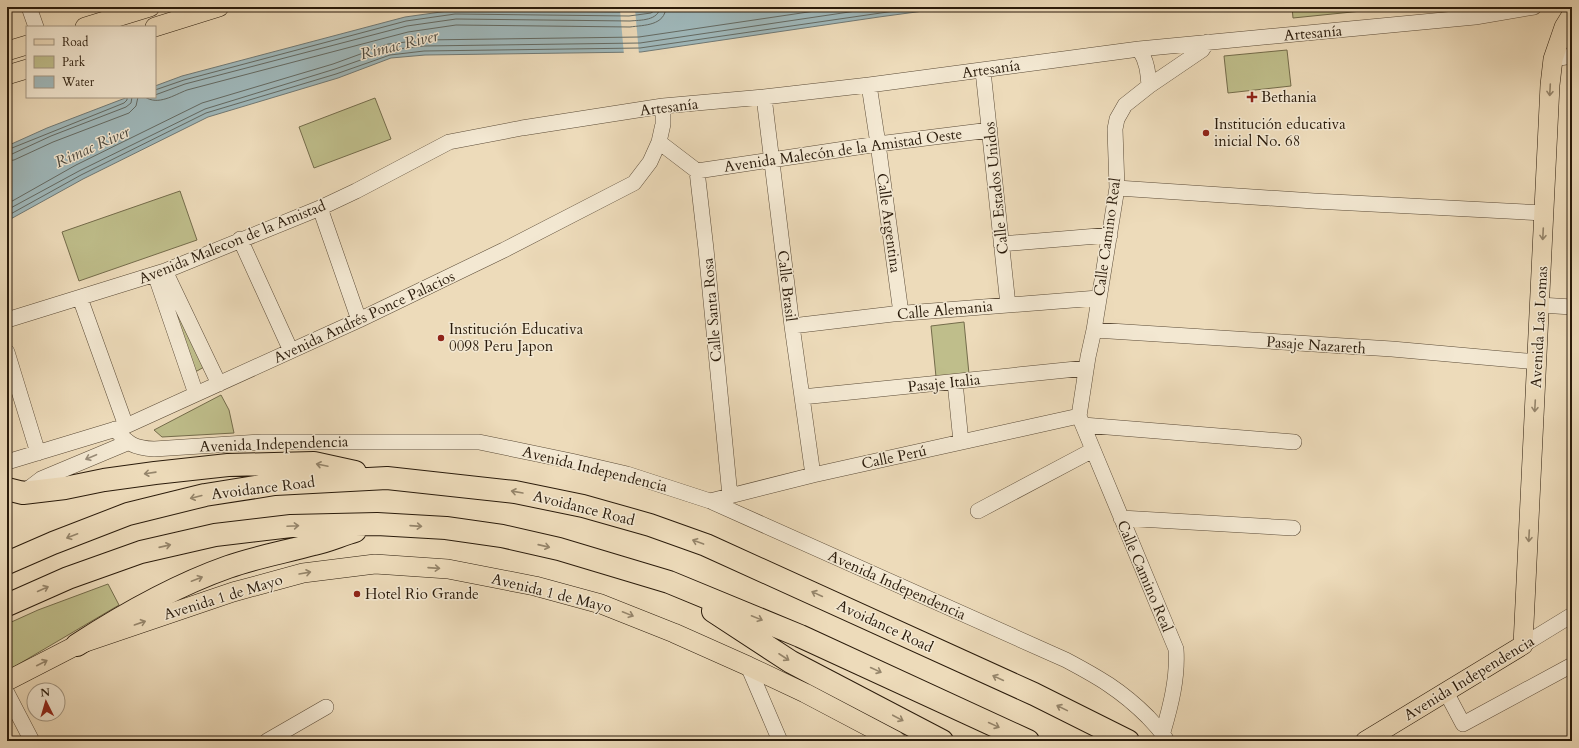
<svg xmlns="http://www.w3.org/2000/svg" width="1579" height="748" font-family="Cardo,serif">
<rect width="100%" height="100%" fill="#eddbba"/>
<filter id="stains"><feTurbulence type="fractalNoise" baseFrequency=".005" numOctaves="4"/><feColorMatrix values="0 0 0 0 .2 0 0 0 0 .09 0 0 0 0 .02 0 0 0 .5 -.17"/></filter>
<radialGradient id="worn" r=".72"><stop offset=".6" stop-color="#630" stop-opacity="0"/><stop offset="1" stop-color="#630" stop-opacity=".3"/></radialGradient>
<path fill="#bfbe8b" stroke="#746c4b" d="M1292,7H1401L1293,18Z
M1287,50L1291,86L1228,93L1224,56Z
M375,98L391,139L314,168L299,127Z
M180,191L197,240L79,281L62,232Z
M167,286L204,367L197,371L193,370Z
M964,322L969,374L936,377L931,326Z
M221,395L229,410L234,433L162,437L154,430Z
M108,584L119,605L7,671V624L38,610Z"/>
<path fill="#9fb8bb" stroke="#707975" d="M662,7H953L879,17L641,52L425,55L391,58L338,78L208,117L83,179L7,221V146L47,128L128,97H155V86L182,76L405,17L455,10L628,12Z"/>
<path fill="#eddbba" d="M635,9L639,54L624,55L620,10Z"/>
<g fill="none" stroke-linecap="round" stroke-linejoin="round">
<path stroke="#646a63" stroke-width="1" d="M155,90L184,80L406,21L455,14L629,16L651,13L654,11V7
M155,95L185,84L407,26L456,19L630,21C640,20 659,21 660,7
M145,97C158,106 174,95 187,90L408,32L456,25L630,27C644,25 665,26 666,7
M7,150L124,103L127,100V97
M7,155L12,154L51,136L126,107L131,103L132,97
M7,161L14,160L53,142L129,113L136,106L138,97
M7,204L76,165L202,103L333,64L388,44L424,40L639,37L842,7
M7,210L79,171L205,109L335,69L389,50L424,46L640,43L883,7
M7,216L81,175L206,113L336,74L390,55L424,51L640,48L922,7"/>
<defs>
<path id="minor" d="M29,7L36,27
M1139,49C1147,61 1148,72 1149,86
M1553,59L1572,56
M983,71L1008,305
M869,85L878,144L901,313
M764,97L792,326L813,475
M659,142L697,171L706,249L730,496
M697,171L878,144L990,130
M1117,188L1314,201L1544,213
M320,208L359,320
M240,239L291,351
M1001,244L1110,235
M165,271L219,384
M155,274L196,394
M80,298L126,426
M1540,305L1572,307
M7,320L165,271L320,208L356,191L449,142L522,128L663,106L764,97L869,85L1139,49L1475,17L1534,7
M792,326L893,314L1098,298
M1094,330L1392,349L1537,362
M7,352L38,453
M955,382L961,442
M802,397L1086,368
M1083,425L1294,442
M115,429C128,444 134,448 154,449L262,442H479L571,461L627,474L710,501L1066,660C1098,677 1121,690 1148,717C1155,725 1162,731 1167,741
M7,462L126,426L359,320L504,250L634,183L650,162L659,142L663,124V106
M24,492L41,479L127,443
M710,501L813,475L1079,416
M978,511L1093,450
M1121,518L1293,528
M1523,645L1572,615
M748,666L780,741
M1446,692L1463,724L1572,665
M7,693L32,741
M1163,732C1171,705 1178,677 1176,649L1079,416L1088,357L1094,330L1117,188L1115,129L1117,119L1125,105L1149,86L1202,50L1207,42
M267,741L326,707"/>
<path id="major" d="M85,27L150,7
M155,27L219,7
M7,51L27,45
M7,75L27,69
M7,681L77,645L233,592L303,573L375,564L448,569L535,586L601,604L674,633L748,666L805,693L896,741
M1365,741L1523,645L1550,85L1553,59L1564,27L1572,14"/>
<path id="highway" d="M7,489L23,493L65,488L104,480L155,473L228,465L314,463L355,472
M7,563L53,543L128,514L205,495L275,484L387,478L515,492L583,506L650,525L706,545L1034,694L1128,741
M7,605L68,578L141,552L215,535L291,526L377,524L446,528L502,536L559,549L669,582L800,636L1028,741
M713,611L791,662L942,741
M77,645C125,614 174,586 228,567C256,557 285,552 314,544C328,541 341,535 355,531"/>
</defs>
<use href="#minor" stroke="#5b4b37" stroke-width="16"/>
<use href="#major" stroke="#2a1b0b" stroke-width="20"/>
<use href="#highway" stroke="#2a1b0b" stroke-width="24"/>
<use href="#minor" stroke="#f3e8d2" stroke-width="15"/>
<use href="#major" stroke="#eddbba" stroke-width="19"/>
<use href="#highway" stroke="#eddbba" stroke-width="22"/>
</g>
<defs><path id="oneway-shaft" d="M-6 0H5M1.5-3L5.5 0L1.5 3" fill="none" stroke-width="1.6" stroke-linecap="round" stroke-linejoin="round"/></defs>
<g stroke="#95856b">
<use href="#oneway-shaft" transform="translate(1550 90) rotate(93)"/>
<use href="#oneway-shaft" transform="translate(1543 234) rotate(93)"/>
<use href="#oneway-shaft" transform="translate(1535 406) rotate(93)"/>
<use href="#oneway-shaft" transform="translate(322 465) rotate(-168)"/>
<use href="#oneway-shaft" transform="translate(150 473) rotate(172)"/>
<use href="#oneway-shaft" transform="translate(517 492) rotate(-170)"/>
<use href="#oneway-shaft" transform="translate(196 497) rotate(166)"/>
<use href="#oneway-shaft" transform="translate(293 526) rotate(-3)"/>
<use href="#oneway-shaft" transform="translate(416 526) rotate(4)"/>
<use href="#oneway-shaft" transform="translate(72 536) rotate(159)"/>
<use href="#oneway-shaft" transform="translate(1529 536) rotate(93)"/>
<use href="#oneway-shaft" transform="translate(698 542) rotate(-160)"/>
<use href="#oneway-shaft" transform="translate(165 546) rotate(-13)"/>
<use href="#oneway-shaft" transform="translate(544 546) rotate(13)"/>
<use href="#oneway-shaft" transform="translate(434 568) rotate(4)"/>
<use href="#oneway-shaft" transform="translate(305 573) rotate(-10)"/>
<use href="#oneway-shaft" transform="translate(197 579) rotate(-21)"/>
<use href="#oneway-shaft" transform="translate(43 589) rotate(-24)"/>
<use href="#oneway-shaft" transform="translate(817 594) rotate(-155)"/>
<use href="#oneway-shaft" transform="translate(628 614) rotate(22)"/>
<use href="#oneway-shaft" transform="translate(757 618) rotate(22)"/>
<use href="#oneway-shaft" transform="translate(140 623) rotate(-19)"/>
<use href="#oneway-shaft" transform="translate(784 657) rotate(33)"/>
<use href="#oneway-shaft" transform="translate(42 663) rotate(-27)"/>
<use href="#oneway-shaft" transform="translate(876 670) rotate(25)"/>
<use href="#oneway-shaft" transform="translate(998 678) rotate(-155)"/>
<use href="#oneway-shaft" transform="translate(1062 708) rotate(-154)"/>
<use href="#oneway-shaft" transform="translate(898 718) rotate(28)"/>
<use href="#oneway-shaft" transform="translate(994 725) rotate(25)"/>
</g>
<use stroke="#998c78" href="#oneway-shaft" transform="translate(91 457) rotate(157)"/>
<g fill="#8f2418" stroke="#f3e8d2" stroke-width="1.5">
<path d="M1250 91h4v4h4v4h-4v4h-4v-4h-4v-4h4z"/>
<circle cx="1206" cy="133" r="4"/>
<circle cx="441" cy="338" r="4"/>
<circle cx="357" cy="594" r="4"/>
</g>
<g text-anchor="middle" stroke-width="3" stroke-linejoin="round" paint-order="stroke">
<g font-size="15" fill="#2a1b0b" stroke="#f3e8d2">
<text transform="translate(1313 33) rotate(-5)" y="5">Artesanía</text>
<text transform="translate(991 69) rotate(-8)" y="5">Artesanía</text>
<text transform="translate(669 107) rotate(-7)" y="5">Artesanía</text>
<text transform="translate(843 150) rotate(-8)" y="5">Avenida Malecón de la Amistad Oeste</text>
<text transform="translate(996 188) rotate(-96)" y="5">Calle Estados Unidos</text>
<text transform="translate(889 223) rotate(82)" y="5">Calle Argentina</text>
<text transform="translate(1107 237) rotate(-82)" y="5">Calle Camino Real</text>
<text transform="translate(232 242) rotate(-22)" y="5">Avenida Malecon de la Amistad</text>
<text transform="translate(787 286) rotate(83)" y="5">Calle Brasil</text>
<text transform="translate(712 310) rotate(-95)" y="5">Calle Santa Rosa</text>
<text transform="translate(945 310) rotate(-5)" y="5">Calle Alemania</text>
<text transform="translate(364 317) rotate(-25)" y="5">Avenida Andrés Ponce Palacios</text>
<text transform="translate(1539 327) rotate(-87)" y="5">Avenida Las Lomas</text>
<text transform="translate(1316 345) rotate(4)" y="5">Pasaje Nazareth</text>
<text transform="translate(944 383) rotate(-6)" y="5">Pasaje Italia</text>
<text transform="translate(274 444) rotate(-2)" y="5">Avenida Independencia</text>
<text transform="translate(894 457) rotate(-12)" y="5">Calle Perú</text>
<text transform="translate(595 469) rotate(14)" y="5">Avenida Independencia</text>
<text transform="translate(263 488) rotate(-7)" y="5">Avoidance Road</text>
<text transform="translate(584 508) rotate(14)" y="5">Avoidance Road</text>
<text transform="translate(1145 576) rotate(67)" y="5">Calle Camino Real</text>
<text transform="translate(897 585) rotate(24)" y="5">Avenida Independencia</text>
<text transform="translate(552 593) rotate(14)" y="5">Avenida 1 de Mayo</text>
<text transform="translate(223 597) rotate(-17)" y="5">Avenida 1 de Mayo</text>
<text transform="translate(885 626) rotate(25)" y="5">Avoidance Road</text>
<text transform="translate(1469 678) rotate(-31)" y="5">Avenida Independencia</text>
</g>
<g font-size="15" fill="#2a1b0b" stroke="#f3e8d2" text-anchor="start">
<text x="1261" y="102">Bethania</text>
<text x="1214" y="129">Institución educativa<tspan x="1214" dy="17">inicial No. 68</tspan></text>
<text x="449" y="334">Institución Educativa<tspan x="449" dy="17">0098 Peru Japon</tspan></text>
<text x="365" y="599">Hotel Rio Grande</text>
</g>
<g font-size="16" font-style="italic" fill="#4d4a40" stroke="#f3e8d2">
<text transform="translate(399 44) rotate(-14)" y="6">Rimac River</text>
<text transform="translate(92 146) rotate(-24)" y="6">Rimac River</text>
</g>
</g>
<rect width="1579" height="748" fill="none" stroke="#eddbba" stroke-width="24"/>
<rect x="8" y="8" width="1563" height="732" fill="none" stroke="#2a1b0b" stroke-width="2"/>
<rect x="12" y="12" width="1555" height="724" fill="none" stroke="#2a1b0b"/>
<rect x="26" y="26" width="130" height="72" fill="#f3e8d2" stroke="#a39682"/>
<rect x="34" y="39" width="20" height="6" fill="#eddbba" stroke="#a39682"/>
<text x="62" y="46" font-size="12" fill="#2a1b0b">Road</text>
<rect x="34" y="56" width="20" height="12" fill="#bfbe8b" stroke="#a39682"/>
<text x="62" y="66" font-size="12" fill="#2a1b0b">Park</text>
<rect x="34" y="76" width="20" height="12" fill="#9fb8bb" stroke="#a39682"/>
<text x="62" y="86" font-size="12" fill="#2a1b0b">Water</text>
<g transform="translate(46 702) rotate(355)"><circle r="19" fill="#f3e8d2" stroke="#a39682"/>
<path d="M0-3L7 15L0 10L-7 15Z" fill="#8f2418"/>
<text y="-6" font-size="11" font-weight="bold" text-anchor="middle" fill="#2a1b0b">N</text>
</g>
<rect width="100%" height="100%" filter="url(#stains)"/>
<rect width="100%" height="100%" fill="url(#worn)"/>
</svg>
